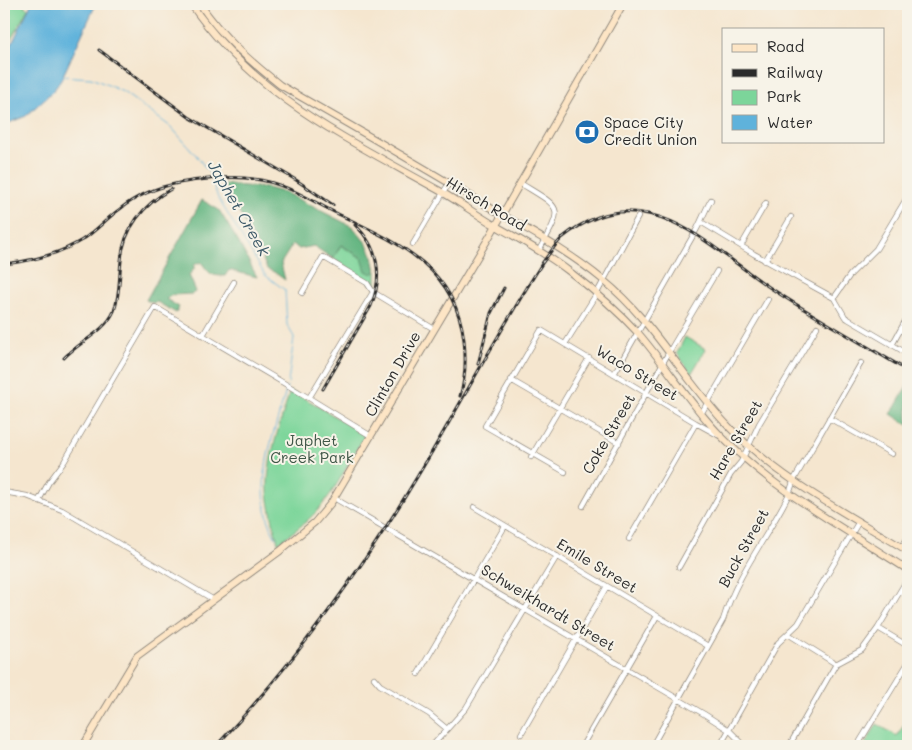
<svg xmlns="http://www.w3.org/2000/svg" width="912" height="750" font-family="Mali,sans-serif">
<rect width="100%" height="100%" fill="#f7f3e8"/>
<filter id="ink" filterUnits="userSpaceOnUse"><feTurbulence type="fractalNoise" baseFrequency=".02" numOctaves="2"/><feDisplacementMap in="SourceGraphic" scale="10" xChannelSelector="R" yChannelSelector="G"/><feConvolveMatrix kernelMatrix="1 2 1 2 8 2 1 2 1" color-interpolation-filters="sRGB"/></filter>
<filter id="wash" filterUnits="userSpaceOnUse"><feTurbulence type="fractalNoise" baseFrequency=".0096" numOctaves="4" result="noise"/><feDisplacementMap in="SourceGraphic" scale="20" xChannelSelector="R" yChannelSelector="G"/><feGaussianBlur stdDeviation="1.12" result="paint"/><feColorMatrix in="noise" values="0 0 0 0 0 0 0 0 0 0 0 0 0 0 0 0 0 1.4 0 .05"/><feComposite in="paint" operator="in"/></filter>
<g filter="url(#wash)">
<rect width="100%" height="100%" fill="#f5e6cf"/>
<path fill="#7cd59a" stroke="#548062" d="M4,4H23L28,9L4,51Z
M340,245L362,258L372,273L376,271V286L333,259Z
M685,337L706,349L691,374L677,353Z
M290,391L313,403L365,435C350,460 337,489 317,511C306,523 292,533 278,543C274,527 270,510 268,493C266,459 281,423 290,391Z
M877,724L897,736L904,725L908,727V746H864Z"/>
<path fill="#65b682" stroke="#487056" d="M223,184L267,188L286,193L353,227L367,244L373,257L376,271L372,274L366,271L362,258L341,245L333,259L314,246L299,249L293,244L281,263L285,280L274,272L267,269L255,241Z
M202,200L219,210L239,243L257,277L229,270L225,276C210,276 210,274 201,262L194,265V269L189,275L195,289V292L192,294L172,295L166,299L179,307L176,313L157,302L153,303L146,300Z
M908,385V425L891,414Z"/>
<path fill="#5fb2db" stroke="#456e83" d="M31,4H96L61,80L54,90L26,116L4,125V60Z"/>
<g fill="none" stroke-linecap="round" stroke-linejoin="round">
<path stroke="#5fb2db" stroke-width="1" d="M156,4L163,7
M62,76L91,78L108,85L123,92L171,127L196,155L210,174L218,198L265,275L285,290L287,325L294,337L288,383
M276,538C249,488 274,437 287,387"/>
</g>
</g>
<g filter="url(#ink)">
<g fill="none" stroke-linecap="round" stroke-linejoin="round">
<defs>
<path id="street" d="M520,183C562,209 565,205 539,250
M701,222L754,254L834,298L845,317L848,319L908,354
M413,244L449,183
M741,246L766,203
M765,261L791,217
M302,293L323,257L367,283L373,292L434,329
M834,298L850,275L876,249L908,196
M203,335L234,282
M565,344L597,293L638,217
M892,345L908,316
M614,374L694,234C701,223 704,212 711,200
M511,380L619,443
M309,398L373,292
M701,414L768,299
M829,418L892,454
M531,457L589,358
M565,472L485,426L541,330L696,423L718,435
M4,492L27,496L62,510L214,600
M334,498L704,714L729,730L745,746
M39,500L49,482L64,462L155,307L309,398L371,436
M583,506L669,352L717,271
M474,507L708,646
M629,539L696,423
M902,547L908,537
M679,567L731,474L741,462L759,424L817,327
M878,628L908,646
M788,634L836,664
M418,674L505,526
M374,678L380,685L429,714L447,729
M521,734L607,586
M432,746L466,708L557,556
M463,746H470
M582,746L657,616
M652,746L723,620C737,574 767,538 788,496C791,490 792,483 795,478L861,363
M720,746L778,643L798,624L858,523
M789,746L836,664L862,650L878,628L908,578
M857,746L908,663"/>
<path id="secondary" d="M191,4C255,97 346,138 440,191C459,202 477,215 496,226C521,240 547,254 570,272C595,291 618,311 639,334C667,367 690,404 720,435C774,491 844,528 908,570
M200,4C221,36 250,61 280,85C350,125 420,165 489,207C528,230 568,251 603,280C654,321 684,381 729,427C781,481 846,513 908,551
M83,746L137,656L280,551L315,522L331,503L491,234L623,4"/>
</defs>
<use href="#street" stroke="#90887d" stroke-width="6"/>
<use href="#secondary" stroke="#90887d" stroke-width="8"/>
<use href="#street" stroke="#fff" stroke-width="4.5"/>
<use href="#secondary" stroke="#fde5c5" stroke-width="6"/>
<defs>
<path id="rail" d="M99,50L189,117L296,180L333,205
M4,264C32,261 58,255 82,240C96,231 107,218 120,209C136,196 158,187 179,183C202,179 230,175 254,179C282,182 309,199 334,212C394,241 455,265 464,340C466,359 466,378 460,396
M64,358C79,342 105,332 114,311C120,295 119,278 121,261C123,229 144,204 171,189
M478,364L491,313L504,288
M323,389L371,306C383,277 379,247 355,225
M216,746C294,664 359,574 417,477C460,406 498,332 543,262C549,254 555,245 562,238C573,229 585,222 598,217C663,193 719,254 769,287C814,317 862,343 908,371"/>
</defs>
<use href="#rail" stroke="#2b2b2b" stroke-width="3"/>
<use href="#rail" stroke="#f7f3e8" stroke-width="1" stroke-dasharray="4" stroke-linecap="butt"/>
</g>
</g>
<defs>
<symbol id="bank-disc" viewBox="-11 -11 22 22"><circle r="9.5" fill="#1f6fb2" stroke="#f7f3e8"/><path d="M-6-4H6V4H-6ZM0-2.3a2.3 2.3 0 1 0 0 4.6a2.3 2.3 0 1 0 0-4.6Z" fill="#fff"/></symbol>
</defs>
<g fill-rule="evenodd">
<use href="#bank-disc" x="573" y="118" width="28" height="28"/>
</g>
<g text-anchor="middle" stroke-width="4" stroke-linejoin="round" paint-order="stroke">
<g font-size="15" fill="#2b2b2b" stroke="#f7f3e8" text-anchor="start">
<text x="604" y="128">Space City<tspan x="604" dy="17">Credit Union</tspan></text>
</g>
<g font-size="15" fill="#2b2b2b" stroke="#f7f3e8">
<text transform="translate(486 204) rotate(31)" y="5">Hirsch Road</text>
<text transform="translate(637 373) rotate(31)" y="5">Waco Street</text>
<text transform="translate(393 374) rotate(-60)" y="5">Clinton Drive</text>
<text transform="translate(609 434) rotate(-60)" y="5">Coke Street</text>
<text transform="translate(736 440) rotate(-60)" y="5">Hare Street</text>
<text transform="translate(744 548) rotate(-61)" y="5">Buck Street</text>
<text transform="translate(597 566) rotate(31)" y="5">Emile Street</text>
<text transform="translate(548 608) rotate(31)" y="5">Schweikhardt Street</text>
</g>
<g font-size="15" fill="#3f5647" stroke="#f7f3e8">
<text x="312" y="446">Japhet<tspan x="312" dy="17">Creek Park</tspan></text>
</g>
<g font-size="16" font-style="italic" fill="#3d5a69" stroke="#f7f3e8">
<text transform="translate(239 208) rotate(60)" y="6">Japhet Creek</text>
</g>
</g>
<rect width="912" height="750" fill="none" stroke="#f7f3e8" stroke-width="20"/>
<rect x="722" y="28" width="162" height="115" fill="#f7f3e8" stroke="#a5a39c"/>
<rect x="732" y="44" width="25" height="8" fill="#fde5c5" stroke="#a5a39c"/>
<text x="767" y="52" font-size="15" fill="#2b2b2b">Road</text>
<rect x="732" y="69" width="25" height="8" fill="#2b2b2b" stroke="#a5a39c"/>
<text x="767" y="78" font-size="15" fill="#2b2b2b">Railway</text>
<rect x="732" y="90" width="25" height="15" fill="#7cd59a" stroke="#a5a39c"/>
<text x="767" y="102" font-size="15" fill="#2b2b2b">Park</text>
<rect x="732" y="115" width="25" height="15" fill="#5fb2db" stroke="#a5a39c"/>
<text x="767" y="128" font-size="15" fill="#2b2b2b">Water</text>
</svg>
